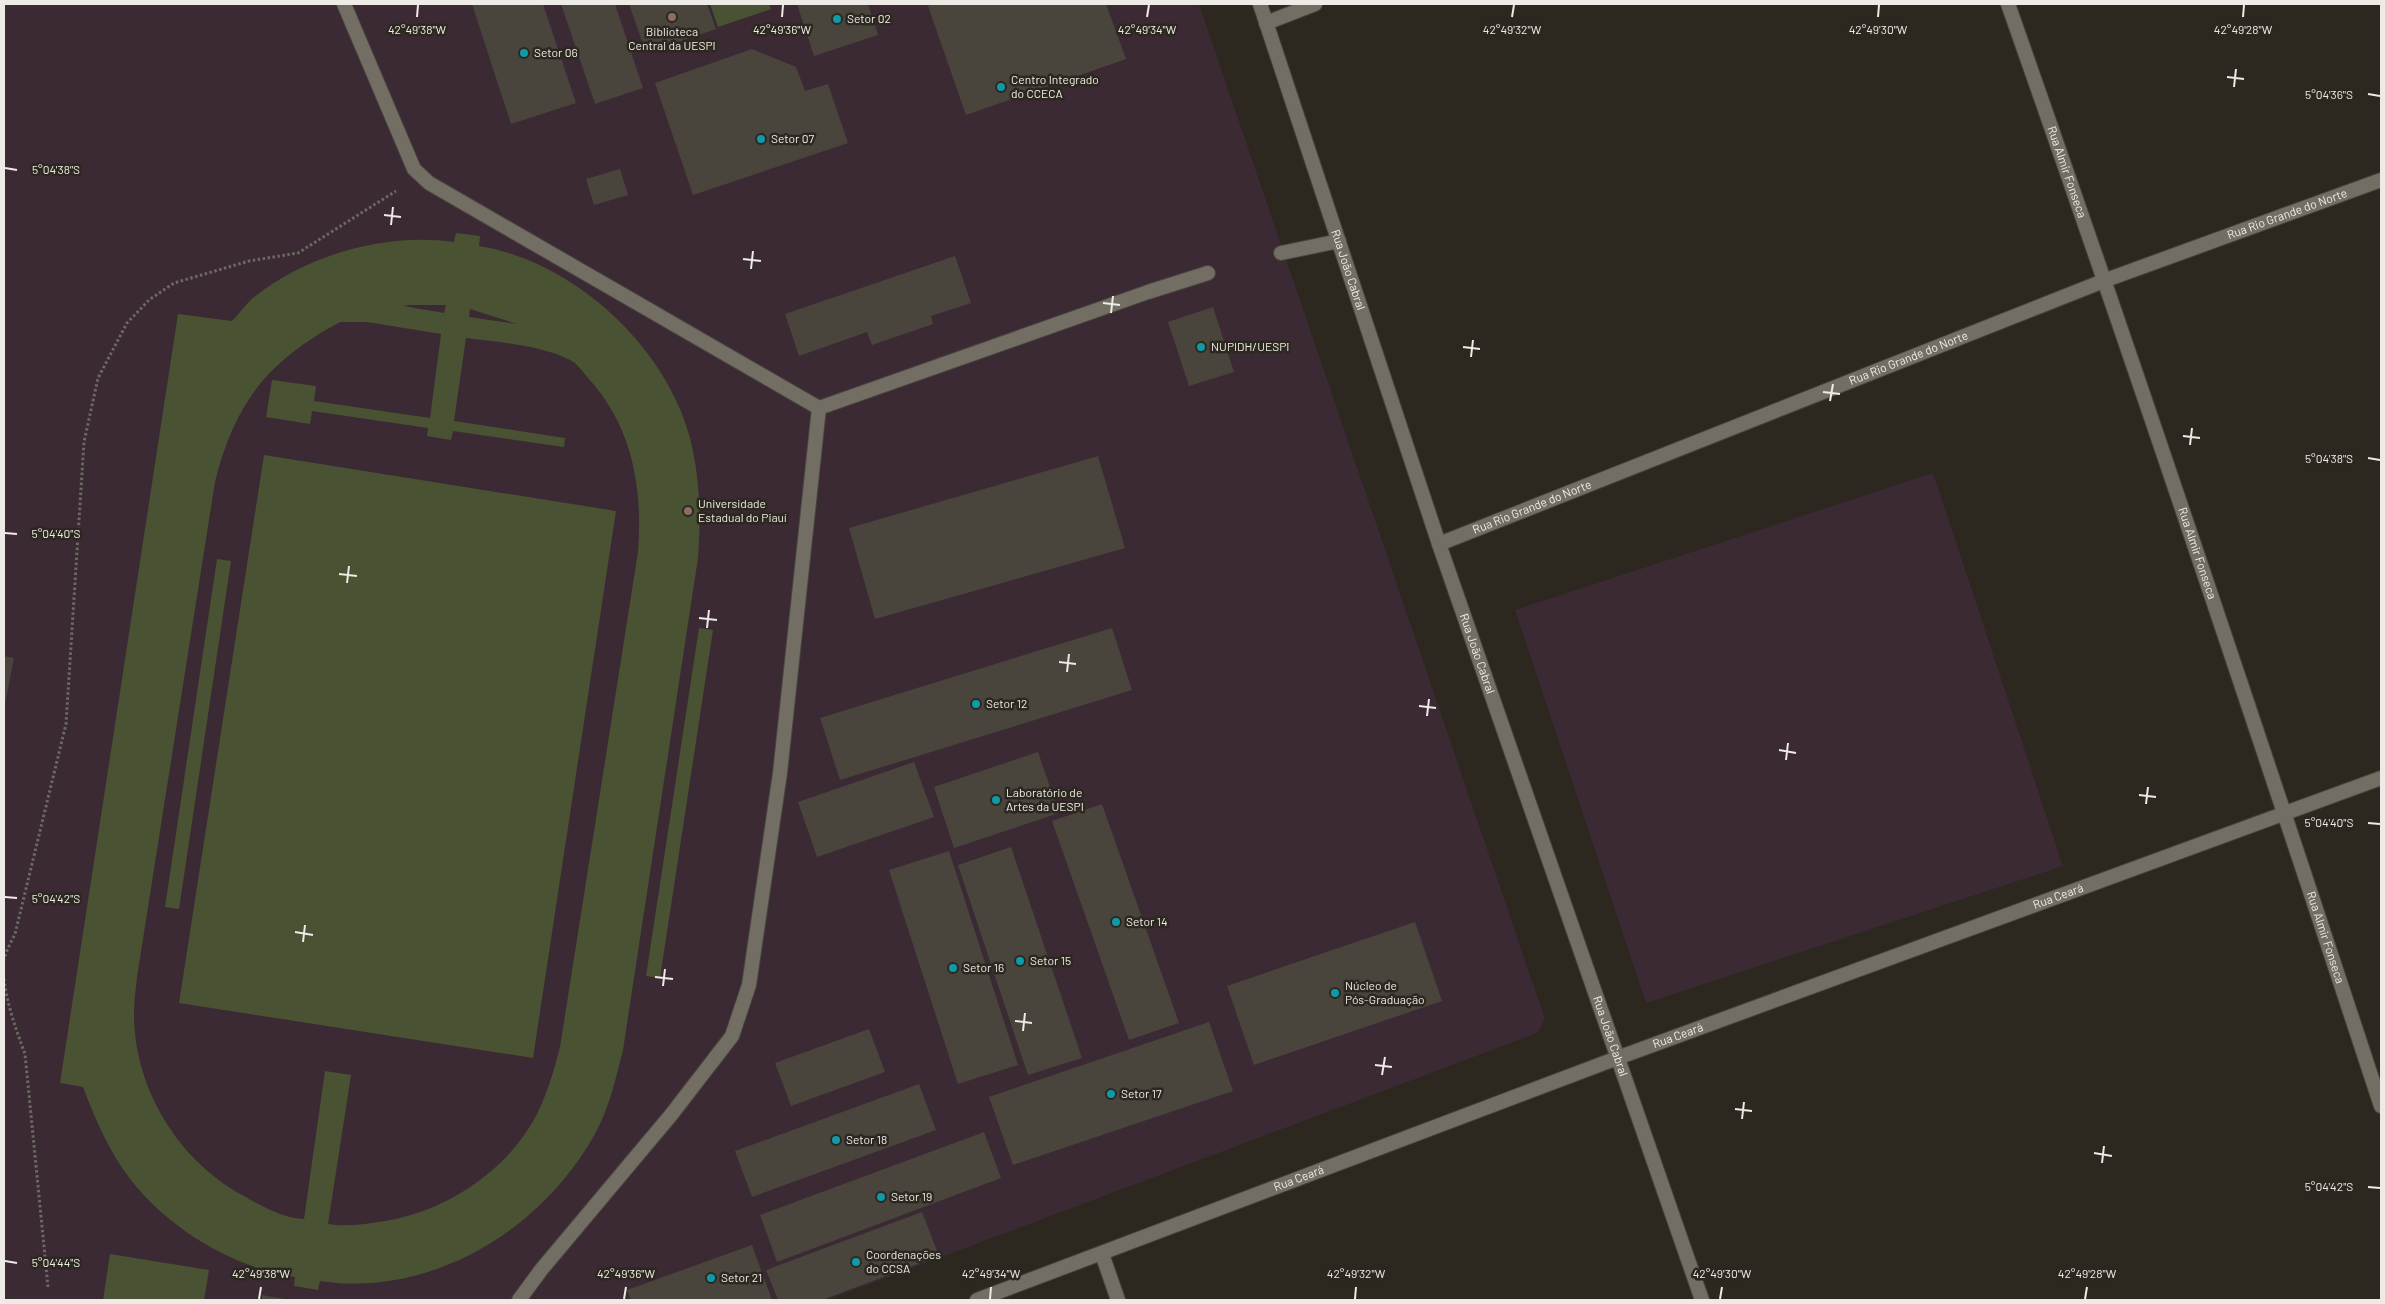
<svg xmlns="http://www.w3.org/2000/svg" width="2385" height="1304" font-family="Barlow,sans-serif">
<rect width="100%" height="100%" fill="#2c2820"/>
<path fill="#3b2a34" d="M4,4H1199L1545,1019L1537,1033L827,1300H4Z
M1933,473L2063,866L1646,1003L1515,610Z"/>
<path fill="#495232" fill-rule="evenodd" d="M710,4H769L771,9L718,27Z
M456,233L480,236L479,246C573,261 666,346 690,438C700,478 701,517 698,558L623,1050C616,1077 610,1105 597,1130C545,1228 433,1298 320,1281L318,1290L294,1286L295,1277C225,1266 154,1220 117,1160C103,1137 93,1113 83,1087L60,1083L178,314L232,321C239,314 245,305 253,298C306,255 386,232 454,242ZM409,305H446L444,313L403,306ZM470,309L517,324L469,317ZM340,322H367L441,334L430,418L314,401L316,386L272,380L266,417L310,424L312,411L428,428L427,436L451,440L453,431L564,447L565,438L454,421L466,338C497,342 542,345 570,360C577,363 583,372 588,378C633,427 643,489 638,552L560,1047C554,1070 548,1091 538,1112C509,1170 447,1211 385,1221C367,1224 346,1227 328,1224L351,1075L325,1071L304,1219C283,1218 261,1206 244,1196C178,1161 133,1087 134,1011C134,1000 136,988 137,977L215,482C235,402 268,361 340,322Z
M264,455L616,511L533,1058L179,1003Z
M217,559L231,561L179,909L165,907Z
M699,628L713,630L660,978L646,976Z
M110,1254L209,1270L204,1300H103Z"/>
<path fill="#49453c" d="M472,4H543L576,103L511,124Z
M561,4H615L643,88L595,104Z
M629,4H707L716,29L646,53Z
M797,4H868L878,35L814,56Z
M934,4H1106L1126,59L966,115L928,6Z
M752,49L796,67L805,91L828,84L848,143L693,195L655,83Z
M620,169L628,195L594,205L586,179Z
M955,256L971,303L931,316L933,324L872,345L867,332L799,356L785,314Z
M1213,307L1234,372L1189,386L1168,322Z
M1098,456L1125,548L875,619L849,528Z
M1112,628L1132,690L840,780L820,718Z
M4,656L14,658L5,704H4Z
M1038,752L1059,813L954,848L934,787Z
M914,762L934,817L817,857L798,802Z
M1102,804L1179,1023L1129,1040L1052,821Z
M1011,847L1082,1058L1028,1075L958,865Z
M949,851L1018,1065L958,1084L889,870Z
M1415,922L1442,1001L1254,1065L1227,986Z
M1209,1022L1233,1091L1013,1165L989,1097Z
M869,1029L885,1072L791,1106L775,1063Z
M919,1084L936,1130L752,1197L735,1151Z
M984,1132L1001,1178L777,1262L760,1215Z
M922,1212L939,1256L822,1300H778L766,1270Z
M752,1245L772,1300H631L627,1290Z
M262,1295L285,1299V1300H262Z"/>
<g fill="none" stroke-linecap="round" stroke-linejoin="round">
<defs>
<path id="service" d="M344,4L414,169L429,183L819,408L1148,292L1208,273
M1281,253L1339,241
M519,1300L541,1270L671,1115L732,1036L749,985L780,773L819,408"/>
<g id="minor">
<path id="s1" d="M1260,4L1439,544L1702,1300"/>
<path id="s2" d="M2008,4C2137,370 2260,738 2381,1106"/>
<path d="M1266,23L1315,4"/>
<path id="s3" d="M1439,544L2106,280L2381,180"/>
<path d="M1102,1254L1118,1300"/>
</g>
<g id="tertiary">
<path id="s4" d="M977,1300L1620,1057L2381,778"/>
</g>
</defs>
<use href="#service" stroke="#48453e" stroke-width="16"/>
<use href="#minor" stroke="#48453e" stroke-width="16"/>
<use href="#tertiary" stroke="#48453e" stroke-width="16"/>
<path stroke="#6c6962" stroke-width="3" stroke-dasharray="2.5 2.5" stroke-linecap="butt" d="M48,1287L25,1054C16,1029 0,987 4,959C6,951 11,942 15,934L66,724L84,442L98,378L127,323L149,300L174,283L249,261L298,253L396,191"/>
<use href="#service" stroke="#726e64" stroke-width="14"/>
<use href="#minor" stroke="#726e64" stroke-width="14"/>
<use href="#tertiary" stroke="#726e64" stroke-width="14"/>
</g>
<path fill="none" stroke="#eeebe6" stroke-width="2" d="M417,17L418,5M782,17L783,5M1147,17L1149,5M1512,17L1514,5M1878,17L1879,5M2243,17L2244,5M2227,77L2244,79M2234,87L2236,69M2368,94L2380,96M5,168L17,170M384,215L401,217M391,225L393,207M743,259L761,261M751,269L753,251M1103,303L1120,305M1111,313L1113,296M1463,347L1480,349M1471,357L1473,340M1823,392L1840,394M1830,401L1833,384M2183,436L2200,438M2190,445L2192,428M2368,458L2380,460M5,533L17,534M339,574L357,576M347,583L349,566M699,618L717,620M707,628L709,610M1059,662L1076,664M1067,672L1069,654M1419,706L1436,708M1427,716L1429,699M1779,750L1796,753M1786,760L1788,743M2139,795L2156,797M2146,804L2148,787M2368,823L2380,824M5,897L17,898M295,932L313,935M303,942L305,925M655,977L673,979M663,986L665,969M1015,1021L1032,1023M1023,1031L1025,1013M1375,1065L1392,1067M1382,1075L1385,1057M1735,1109L1752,1111M1742,1119L1744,1102M2094,1153L2112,1156M2102,1163L2104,1146M2368,1187L2380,1188M5,1261L17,1263M259,1299L261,1287M624,1299L626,1287M990,1299L991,1287M1355,1299L1356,1287M1720,1299L1722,1287M2085,1299L2087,1287"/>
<g fill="#8d6e63" stroke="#2c2820" stroke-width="2">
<circle cx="672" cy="17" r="5"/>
<circle cx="688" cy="511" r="5"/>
</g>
<g fill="#0f9aa8" stroke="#2c2820" stroke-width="2">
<circle cx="837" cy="19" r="5"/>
<circle cx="524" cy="53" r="5"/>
<circle cx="1001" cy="87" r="5"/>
<circle cx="761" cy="139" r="5"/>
<circle cx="1201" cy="347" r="5"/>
<circle cx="976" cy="704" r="5"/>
<circle cx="996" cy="800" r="5"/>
<circle cx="1116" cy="922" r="5"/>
<circle cx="1020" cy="961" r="5"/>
<circle cx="953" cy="968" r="5"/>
<circle cx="1335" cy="993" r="5"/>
<circle cx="1111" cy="1094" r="5"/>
<circle cx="836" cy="1140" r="5"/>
<circle cx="881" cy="1197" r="5"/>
<circle cx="856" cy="1262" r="5"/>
<circle cx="711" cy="1278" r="5"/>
</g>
<g text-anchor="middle" stroke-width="5" stroke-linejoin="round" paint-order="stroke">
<g font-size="12" fill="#eeebe6" stroke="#2c2820" text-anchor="start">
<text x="847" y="23">Setor 02</text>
<text x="672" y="36" text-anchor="middle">Biblioteca<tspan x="672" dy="14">Central da UESPI</tspan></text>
<text x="534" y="57">Setor 06</text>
<text x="1011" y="84">Centro Integrado<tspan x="1011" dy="14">do CCECA</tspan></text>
<text x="771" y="143">Setor 07</text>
<text x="1211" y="351">NUPIDH/UESPI</text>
<text x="698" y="508">Universidade<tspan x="698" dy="14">Estadual do Piauí</tspan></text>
<text x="986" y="708">Setor 12</text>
<text x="1006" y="797">Laboratório de<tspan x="1006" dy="14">Artes da UESPI</tspan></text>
<text x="1126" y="926">Setor 14</text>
<text x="1030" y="965">Setor 15</text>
<text x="963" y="972">Setor 16</text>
<text x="1345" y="990">Núcleo de<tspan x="1345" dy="14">Pós-Graduação</tspan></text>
<text x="1121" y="1098">Setor 17</text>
<text x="846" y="1144">Setor 18</text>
<text x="891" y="1201">Setor 19</text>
<text x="866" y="1259">Coordenações<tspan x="866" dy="14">do CCSA</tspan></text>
<text x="721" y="1282">Setor 21</text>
</g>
<g font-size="12" fill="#eeebe6" stroke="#2c2820">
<text dy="4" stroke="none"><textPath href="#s2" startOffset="178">Rua Almir Fonseca</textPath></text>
<text dy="4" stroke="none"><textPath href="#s3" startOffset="910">Rua Rio Grande do Norte</textPath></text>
<text dy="4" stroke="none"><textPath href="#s1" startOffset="280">Rua João Cabral</textPath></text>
<text dy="4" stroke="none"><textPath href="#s3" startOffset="505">Rua Rio Grande do Norte</textPath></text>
<text dy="4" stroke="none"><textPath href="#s3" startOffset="100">Rua Rio Grande do Norte</textPath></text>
<text dy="4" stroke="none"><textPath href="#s2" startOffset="581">Rua Almir Fonseca</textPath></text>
<text dy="4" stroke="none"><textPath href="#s1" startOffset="685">Rua João Cabral</textPath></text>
<text dy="4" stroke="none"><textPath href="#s4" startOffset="1154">Rua Ceará</textPath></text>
<text dy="4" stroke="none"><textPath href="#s2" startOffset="986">Rua Almir Fonseca</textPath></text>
<text dy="4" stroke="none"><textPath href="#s1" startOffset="1090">Rua João Cabral</textPath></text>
<text dy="4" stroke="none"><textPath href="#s4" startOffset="749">Rua Ceará</textPath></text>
<text dy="4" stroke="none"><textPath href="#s4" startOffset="344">Rua Ceará</textPath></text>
</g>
</g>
<g font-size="12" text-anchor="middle" fill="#eeebe6" stroke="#2c2820" stroke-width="5" stroke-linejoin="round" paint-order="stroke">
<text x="417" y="34">42°49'38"W</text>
<text x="782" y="34">42°49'36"W</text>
<text x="1147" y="34">42°49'34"W</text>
<text x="1512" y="34">42°49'32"W</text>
<text x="1878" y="34">42°49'30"W</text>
<text x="2243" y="34">42°49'28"W</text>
<text x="2329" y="99">5°04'36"S</text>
<text x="56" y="174">5°04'38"S</text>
<text x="2329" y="463">5°04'38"S</text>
<text x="56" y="538">5°04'40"S</text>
<text x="2329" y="827">5°04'40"S</text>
<text x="56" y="903">5°04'42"S</text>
<text x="2329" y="1191">5°04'42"S</text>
<text x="56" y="1267">5°04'44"S</text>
<text x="261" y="1278">42°49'38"W</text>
<text x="626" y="1278">42°49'36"W</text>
<text x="991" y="1278">42°49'34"W</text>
<text x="1356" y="1278">42°49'32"W</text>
<text x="1722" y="1278">42°49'30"W</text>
<text x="2087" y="1278">42°49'28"W</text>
</g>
<rect width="2385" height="1304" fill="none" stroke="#eeebe6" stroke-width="10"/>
</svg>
